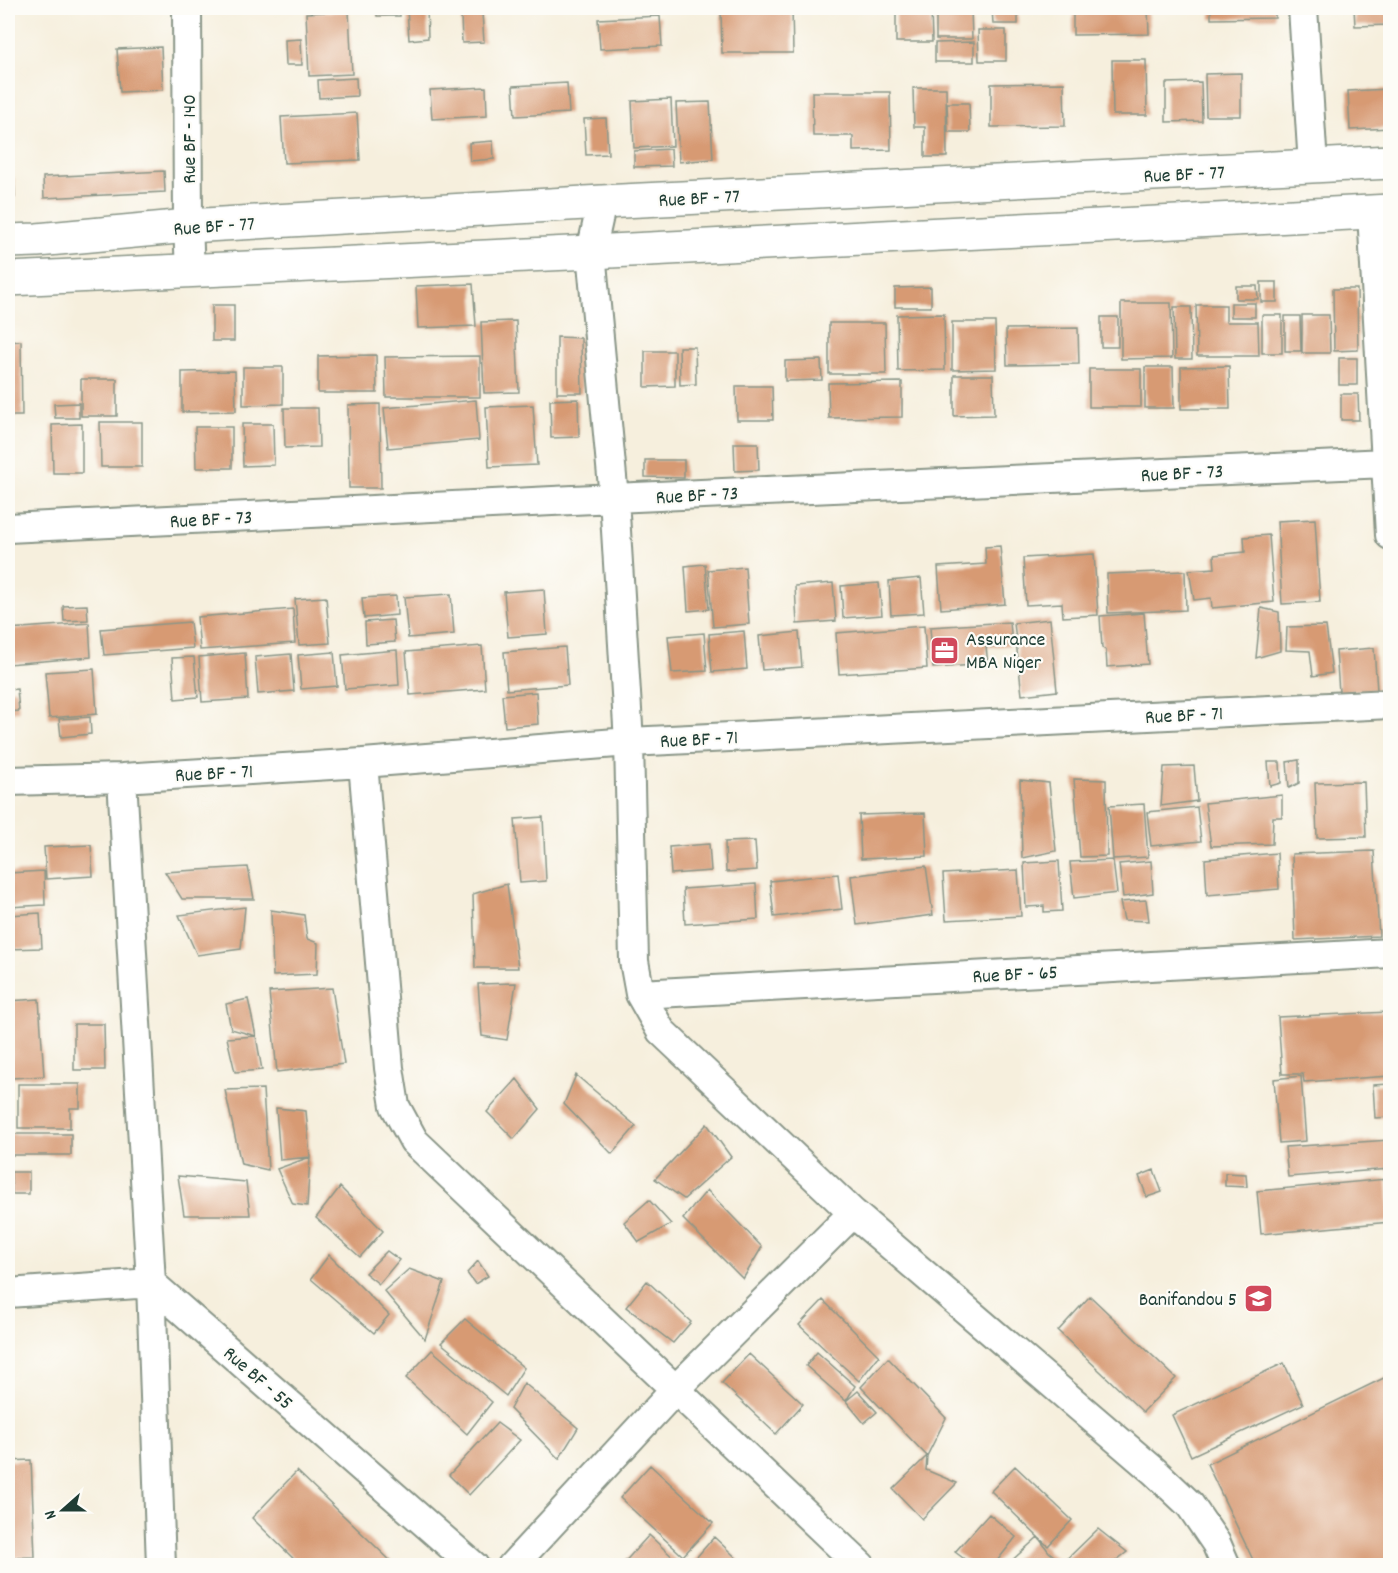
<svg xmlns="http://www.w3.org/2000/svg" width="1398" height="1573" font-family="Dekko,sans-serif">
<rect width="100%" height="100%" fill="#fdfcf7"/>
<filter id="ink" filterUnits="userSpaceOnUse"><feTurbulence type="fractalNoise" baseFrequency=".0167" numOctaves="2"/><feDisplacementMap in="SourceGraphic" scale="12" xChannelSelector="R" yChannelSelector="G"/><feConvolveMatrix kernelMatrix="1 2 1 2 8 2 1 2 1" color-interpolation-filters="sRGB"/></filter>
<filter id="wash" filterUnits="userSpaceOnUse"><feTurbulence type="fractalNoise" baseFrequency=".008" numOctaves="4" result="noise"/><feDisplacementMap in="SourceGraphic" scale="24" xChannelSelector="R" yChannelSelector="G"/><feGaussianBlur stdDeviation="1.35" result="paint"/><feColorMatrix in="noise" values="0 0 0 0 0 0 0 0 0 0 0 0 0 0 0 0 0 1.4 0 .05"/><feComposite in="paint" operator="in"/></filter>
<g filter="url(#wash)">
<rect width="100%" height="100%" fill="#f6efdd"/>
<g id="blocks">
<path fill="#d79a73" d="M376,8H400V16H377Z
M407,8H427L428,38L409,40Z
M792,8L793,53H722L721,9Z
M896,8H931L932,42H896Z
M936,8H971L972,39H936Z
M992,8H1018V24H993Z
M1073,8H1148L1149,34L1073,35Z
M1211,8H1275V18L1211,19Z
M1354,8H1390V25L1355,26Z
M349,11L352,74L309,76L306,13Z
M482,13L484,42L462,43L461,14Z
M660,16L662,46L600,49L598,19Z
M978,30H1006V61H979Z
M301,39L302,65H286L285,40Z
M974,42V62H935V43Z
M161,47L163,90L120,92L117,49Z
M1112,60H1146L1147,115H1113Z
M1241,73V116H1206L1205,74Z
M356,78L357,96L319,98L318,80Z
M1201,82L1202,121L1166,122V83Z
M567,83L569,113L515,116L513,86Z
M1064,83L1065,126L991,127V84Z
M486,87L487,116L432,119L430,90Z
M913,88H946L947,157H925V127H914Z
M1390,89V128L1350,130L1348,91Z
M812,92H890L891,150L853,151V136H813Z
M671,99L673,146L634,148L632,101Z
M710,102L713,159L679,162L676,103Z
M947,103H969L970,132H948Z
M357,113L360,160L284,163L281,117Z
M606,118L608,154L586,155L584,119Z
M493,141L494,159L470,161L469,143Z
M671,149L672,166L634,167V151Z
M164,171L165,192L44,198L43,177Z
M8,178H14L15,197L8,198Z
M1261,282H1277V302H1261Z
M473,284L476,326L418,328L416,286Z
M1236,286H1257L1258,299H1236Z
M931,287V307H895V288Z
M1333,289H1357L1358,350L1334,351Z
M1121,303H1171L1172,358L1121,359Z
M1231,303H1255V317H1231Z
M212,305H234V341H212Z
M1196,305H1226V322H1258L1259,356H1197Z
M1174,307H1191L1192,359H1175Z
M944,314L945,370L898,371L897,315Z
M1262,315H1282V353H1262Z
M1302,315H1329L1330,353H1302Z
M1285,316H1300L1301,351H1285Z
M1101,317H1118V347H1101Z
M516,321L519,392L484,393L481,322Z
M952,322H995L996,369L952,370Z
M829,323H885L886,374H829Z
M1078,328L1079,364L1007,365L1006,329Z
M557,337L581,338L582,393H557Z
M21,341L22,416H8V342Z
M679,347H695L696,384L680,385Z
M645,351H675V386L645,387Z
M376,355L377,393H318V356Z
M480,356V397H386L385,357Z
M1339,358H1357V385H1339Z
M821,360L822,380L785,381V361Z
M1229,366L1230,409H1181V367Z
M243,367H283V404L243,405Z
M1145,367H1173L1174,408H1145Z
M1089,369H1141V407H1089Z
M235,371L236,411L182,412V372Z
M954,375H993L994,415L954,416Z
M81,379H117V416H81Z
M902,382V417L829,418L828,383Z
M736,386H772L773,420H737Z
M1341,394H1358L1359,420H1341Z
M578,399L579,437L551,438L550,400Z
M476,400L479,440L388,448L384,408Z
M79,403V418H55L54,404Z
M380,404L381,488H349L348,405Z
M533,405L537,465L489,467L486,407Z
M284,408H318L319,447L285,448Z
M100,422H142V467H101Z
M82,424V473H53L52,425Z
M242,424H273L274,465L243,466Z
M195,427H232V468H196Z
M734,443H758L759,470L735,471Z
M645,460H684V478L645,477Z
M1315,519L1320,602L1282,604L1277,521Z
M1269,535L1274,602L1212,608L1211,598L1194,600L1189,570L1215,568L1214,555L1245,552L1244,537Z
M1000,546L1005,604L941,609L938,567L986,564L985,547Z
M1094,554L1098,615L1063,617L1062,603L1026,605L1023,558Z
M705,564L709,609L688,611L685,566Z
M745,567L749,624L713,627L708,570Z
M1185,571L1186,610L1108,613L1107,574Z
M921,578L924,613L891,615L889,581Z
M833,583L836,621L797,624L795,586Z
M879,583L882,615L843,618L841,586Z
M544,589L547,634L508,637L504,592Z
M451,594L454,634L408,638L404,597Z
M396,596L397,615L364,618L362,598Z
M326,597L330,643L299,645L295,599Z
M87,605L88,620L64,621L63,606Z
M1261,608L1279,612L1280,651L1256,658Z
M293,609L295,643L200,650L197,617Z
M1144,613L1148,664L1107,667L1106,650L1102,648L1100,616Z
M1050,619L1057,691L1022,695L1014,623Z
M393,620L395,642L366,644L365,622Z
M190,622L193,648L104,655L101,629Z
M1010,622L1012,645L986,647L988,664L933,668L930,627Z
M89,623L91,657L8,664V629Z
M924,626L927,668L839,674L836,633Z
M1326,626L1332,673L1313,676L1310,651L1286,650L1287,627Z
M744,631L747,669L712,672L709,634Z
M799,632L802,667L762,670L759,636Z
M704,633L707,671L672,673L668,636Z
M482,646L485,689L410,695L406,652Z
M565,647L568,685L507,690L504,652Z
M1374,648L1377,690L1339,692L1336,651Z
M397,650L399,685L345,689L342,655Z
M334,652L337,686L301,689L298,655Z
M245,653L248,699L202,702L199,657Z
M291,654L294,691L258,694L255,657Z
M194,657L198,697L175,699L172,658Z
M94,669L97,714L49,718L45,672Z
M17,689L19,711L8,712V690Z
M536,692L538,724L505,727L502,695Z
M90,717L91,734L61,737L59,719Z
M1299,760V783L1289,788L1287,762Z
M1268,762H1280L1281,783L1270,786Z
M1194,766L1197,801L1161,806L1164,767Z
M1074,779L1106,780L1107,856L1080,857Z
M1020,780L1049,783L1056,851L1022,858Z
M1364,782L1366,837L1317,838L1315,783Z
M1282,795V817H1273L1272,844L1211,846L1205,803Z
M1144,804L1148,857L1113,859L1109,806Z
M1197,807L1201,841L1151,846L1147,812Z
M925,813L927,856L861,859L859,815Z
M543,817L546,881L520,883L515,819Z
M755,841L757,870L726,872L725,842Z
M709,844L711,871L671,874L669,847Z
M91,845L93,876L46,879L44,847Z
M1374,851L1379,936L1295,940L1292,854Z
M1277,853L1279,889L1207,895L1205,859Z
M1113,860L1117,893L1074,898L1070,862Z
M1059,861L1062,911L1044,912V906L1026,907L1024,863Z
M1151,861L1153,893L1123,897L1119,864Z
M926,866L933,915L857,925L851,876Z
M248,867L254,899H182L165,872Z
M1018,870L1021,916L946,920L943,874Z
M44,871L45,905L8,907V873Z
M838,874L842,909L774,917L770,881Z
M507,884L518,968H475L473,894Z
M756,884L758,919L685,924L683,889Z
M1146,900L1149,921L1124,920L1120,902Z
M245,907L241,949L197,955L179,915Z
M271,910L304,915L307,939L318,943L317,974L273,976Z
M40,913L42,948L8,949V915Z
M516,983L507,1040L482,1036L478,984Z
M332,988L344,1064L277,1072L269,992Z
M39,999L44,1076L12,1078L8,1001Z
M248,999L256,1036L262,1070L235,1072L227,1038L256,1036L231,1029L226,1004Z
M1389,1012L1390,1076L1304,1082L1303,1074H1282L1278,1017Z
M74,1024H104L105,1070H74Z
M576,1075L636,1126L612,1154L564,1104Z
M1301,1076L1306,1141L1279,1143L1274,1079Z
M517,1079L540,1109L514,1139L487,1112Z
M18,1084H80V1108H70V1128H18Z
M1390,1084V1117L1375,1118L1373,1085Z
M263,1089L268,1170L241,1164L225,1090Z
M276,1108L306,1111L310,1157L307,1206L293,1204L277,1169L310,1157L280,1160Z
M707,1124L731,1157L684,1199L655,1179Z
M9,1134H71V1155H9Z
M1390,1140V1169L1288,1177L1285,1147Z
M1154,1170L1162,1192L1147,1197L1139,1176Z
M11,1172H29V1194H12Z
M1225,1173L1246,1174L1247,1187L1225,1186Z
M178,1176L246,1182L250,1215H184Z
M1387,1179L1390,1222L1261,1234L1257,1191Z
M340,1187L383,1231L360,1257L316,1218Z
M707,1190L762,1247L743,1279L683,1219Z
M649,1200L671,1224L639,1242L624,1222Z
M387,1251L399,1260L379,1284L365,1273Z
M329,1255L389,1315L374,1333L311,1279Z
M478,1261L488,1276L475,1284L467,1273Z
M409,1269L444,1282L425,1339L384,1291Z
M647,1281L691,1322L673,1343L626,1307Z
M1090,1296L1176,1378L1143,1412L1058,1331Z
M823,1300L879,1356L859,1381L799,1325Z
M465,1319L524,1368L506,1396L441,1343Z
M432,1350L492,1402L467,1434L406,1378Z
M817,1352L855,1386L846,1401L806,1366Z
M749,1354L803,1404L776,1434L722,1383Z
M888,1358L946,1418L927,1456L926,1470L957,1483L922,1519L893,1489L927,1456L861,1387Z
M1284,1363L1303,1404L1191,1456L1172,1415Z
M1390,1375V1564L1387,1566H1256L1207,1464Z
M524,1383L578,1428L559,1459L510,1409Z
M858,1391L877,1412L864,1423L846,1401Z
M497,1423L520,1440L469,1495L449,1475Z
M31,1460L35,1557L8,1558V1461Z
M650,1465L713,1523L683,1556L620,1498Z
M1015,1466L1072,1520L1048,1546L1038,1537L1049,1552L1063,1563L1060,1566H1011L1009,1563L1038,1537L991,1491Z
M297,1471L396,1566H301L252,1518Z
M989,1514L1016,1537L993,1566H974L955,1552Z
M1098,1529L1127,1552L1109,1566H1066L1063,1563Z
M649,1535L679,1563L676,1566H621Z
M714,1537L745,1566H689Z"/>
</g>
</g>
<g filter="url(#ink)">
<use href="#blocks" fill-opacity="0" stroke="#8a9688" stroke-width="1.5"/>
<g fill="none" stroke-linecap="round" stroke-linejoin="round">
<defs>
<path id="street" d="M187,8L188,226L190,271
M1303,8L1313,166
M602,202L591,252L614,498L629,742L634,961L640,994L661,1031L853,1213L1154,1471L1190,1505L1216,1543L1226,1566
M1372,212L1390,535
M8,528L614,498L1386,463
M363,763L389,1068L395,1106L414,1141L861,1566
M122,778L151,1283L161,1566
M8,781L122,778L363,763L629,742L1390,704
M640,994L1390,953
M8,1293L151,1283L474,1566
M512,1566L676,1389L853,1213"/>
<path id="secondary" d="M8,241L37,240L188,226L602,202L1390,162
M8,279L591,252L1390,211"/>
</defs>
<use href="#street" stroke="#8a9688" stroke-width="32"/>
<use href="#secondary" stroke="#8a9688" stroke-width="36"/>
<use href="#street" stroke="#fff" stroke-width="28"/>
<use href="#secondary" stroke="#fff" stroke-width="33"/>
</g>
</g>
<defs>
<symbol id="office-square" viewBox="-11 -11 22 22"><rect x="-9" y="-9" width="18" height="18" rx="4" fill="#d1495b" stroke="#fdfcf7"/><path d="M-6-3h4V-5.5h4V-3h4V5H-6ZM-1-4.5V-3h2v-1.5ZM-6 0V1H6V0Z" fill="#fff"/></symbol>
<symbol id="school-square" viewBox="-11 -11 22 22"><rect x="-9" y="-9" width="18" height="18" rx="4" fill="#d1495b" stroke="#fdfcf7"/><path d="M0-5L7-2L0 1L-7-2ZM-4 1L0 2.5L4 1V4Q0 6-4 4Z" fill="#fff"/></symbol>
</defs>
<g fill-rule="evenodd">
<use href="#office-square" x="928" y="634" width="33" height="33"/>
<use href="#school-square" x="1242" y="1282" width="33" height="33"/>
</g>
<g text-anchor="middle" stroke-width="4.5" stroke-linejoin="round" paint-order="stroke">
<g font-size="20" fill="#1f3d34" stroke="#fdfcf7">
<text transform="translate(188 139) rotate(-90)" y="7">Rue BF - 140</text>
<text transform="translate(1184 173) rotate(-3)" y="7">Rue BF - 77</text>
<text transform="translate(699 197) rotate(-3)" y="7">Rue BF - 77</text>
<text transform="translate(214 225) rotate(-4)" y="7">Rue BF - 77</text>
<text transform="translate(1182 472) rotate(-3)" y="7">Rue BF - 73</text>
<text transform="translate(697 494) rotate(-3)" y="7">Rue BF - 73</text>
<text transform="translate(211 518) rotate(-3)" y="7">Rue BF - 73</text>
<text transform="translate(1184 714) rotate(-3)" y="7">Rue BF - 71</text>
<text transform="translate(699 738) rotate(-3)" y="7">Rue BF - 71</text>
<text transform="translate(214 772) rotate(-3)" y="7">Rue BF - 71</text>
<text transform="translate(1015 973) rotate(-3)" y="7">Rue BF - 65</text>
<text transform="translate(259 1377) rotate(41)" y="7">Rue BF - 55</text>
</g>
<g font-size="20" fill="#1f3d34" stroke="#fdfcf7" text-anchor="start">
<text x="966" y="645">Assurance<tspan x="966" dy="23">MBA Niger</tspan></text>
<text x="1237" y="1305" text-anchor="end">Banifandou 5</text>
</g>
</g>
<rect width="1398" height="1573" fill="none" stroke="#fdfcf7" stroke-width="30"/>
<g transform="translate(63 1510) rotate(249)" stroke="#fdfcf7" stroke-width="4.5" paint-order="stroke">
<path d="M0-4.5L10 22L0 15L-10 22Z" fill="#1f3d34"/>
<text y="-9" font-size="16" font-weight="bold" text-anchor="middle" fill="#1f3d34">N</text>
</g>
</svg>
